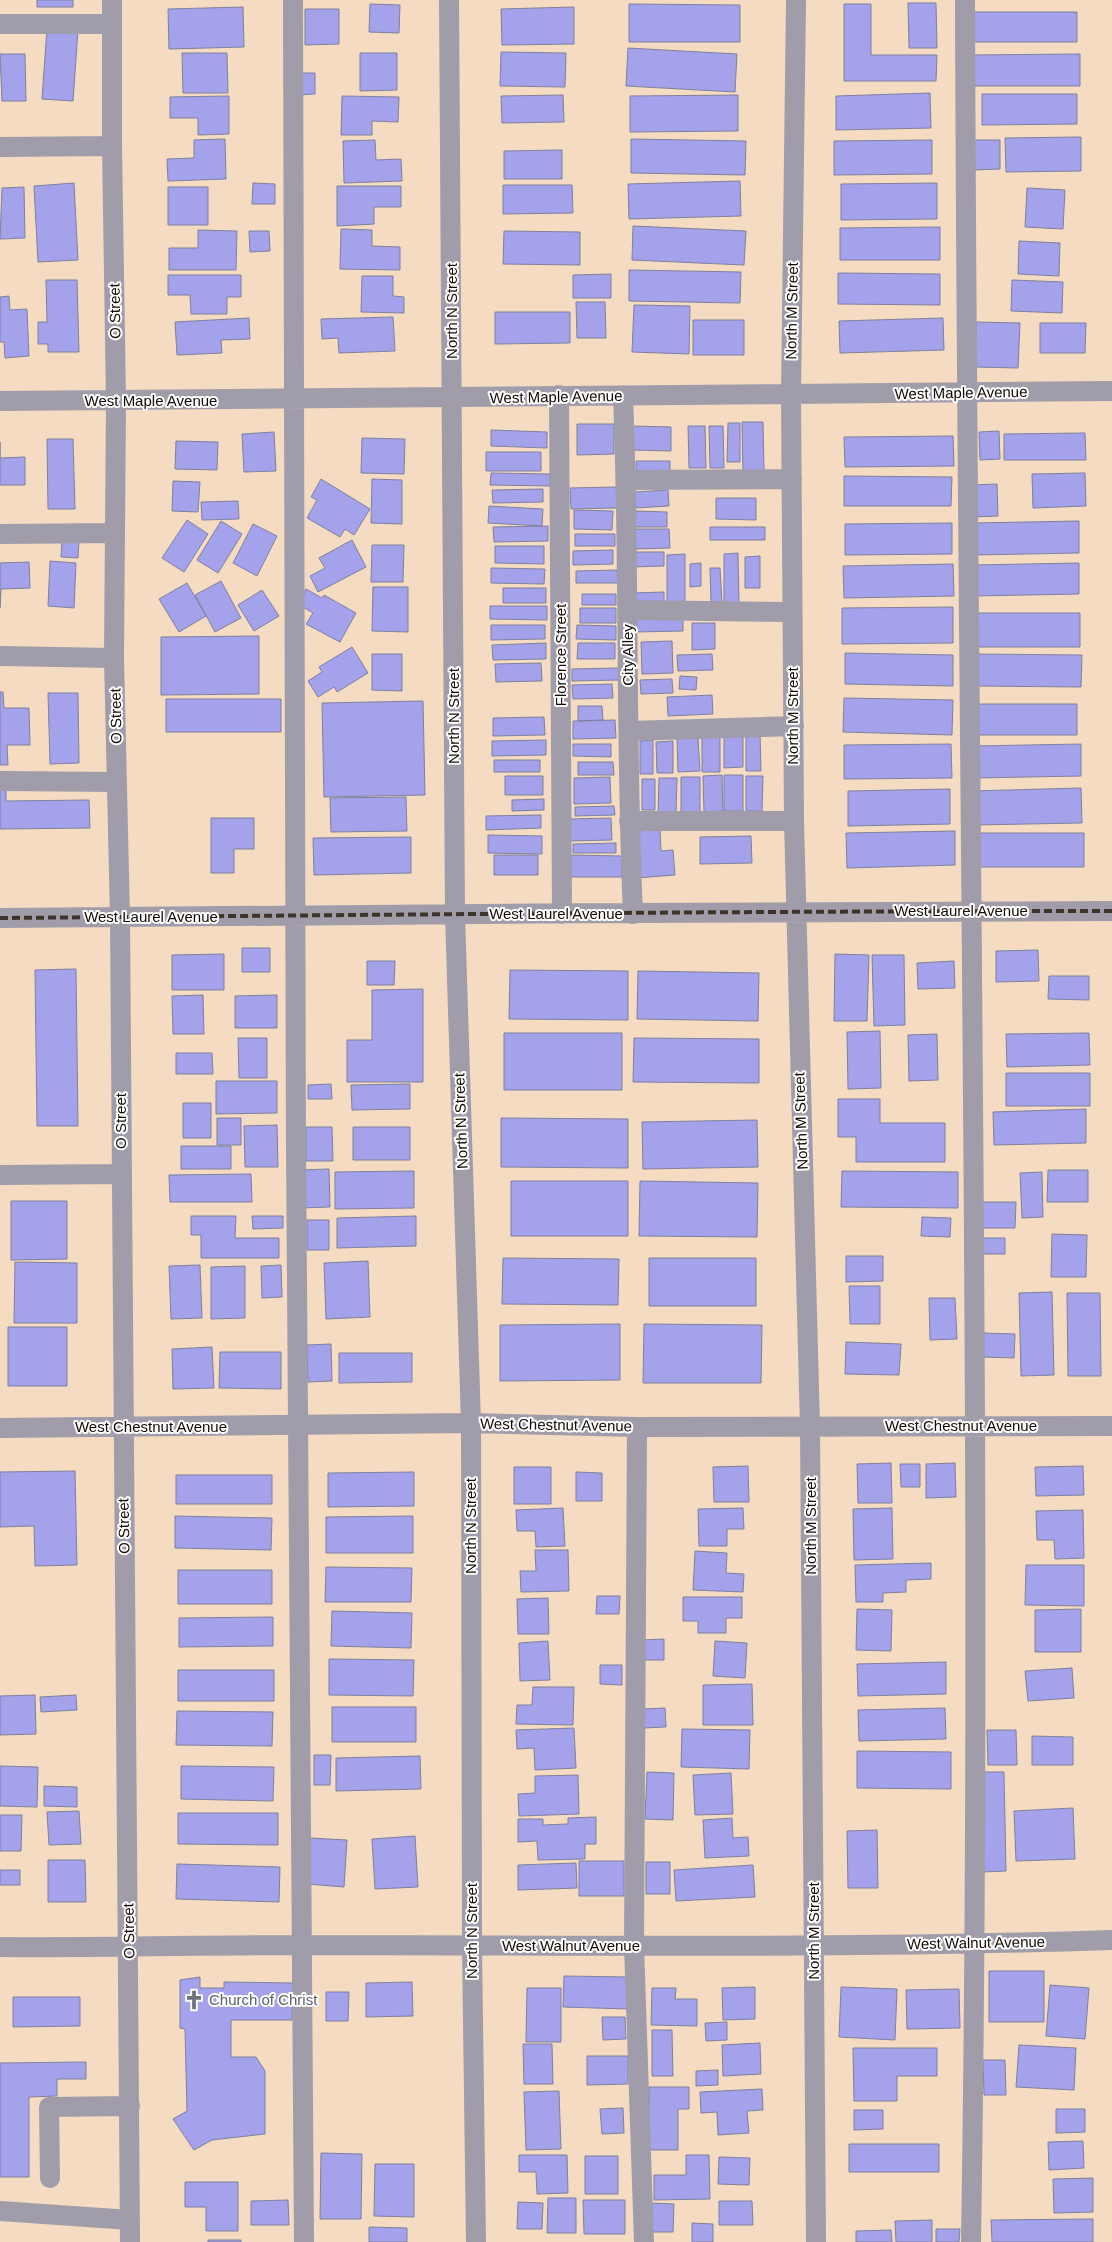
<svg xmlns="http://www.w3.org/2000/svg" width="1112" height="2242" font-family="Helvetica,sans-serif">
<rect width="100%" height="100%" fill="#f4dbc1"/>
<path fill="#a3a2eb" stroke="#7f809d" d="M37,0H73V7H37Z
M908,3H936L937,48H909Z
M370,4L400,5L399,33L369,32Z
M629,4L740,5V42H629Z
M844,4H871V55H937L936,81H844Z
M243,7L244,47L169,49L168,9Z
M574,7V44L502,45L501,9Z
M305,9H339V44L305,45Z
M969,12H1077V42H969Z
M47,28L78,30L73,101L42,99Z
M628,48L737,54L735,92L626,86Z
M501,52L566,53L565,87L500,86Z
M182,53H227L228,93H183Z
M360,53H397V90L360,91Z
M0,54H25L26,101H2Z
M1080,54V86H971L970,55Z
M295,73H315V94L296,95Z
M930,93L931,128L836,130V96Z
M982,94H1077V124L982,125Z
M563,95L564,122L502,123L501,96Z
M738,95V131L630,132V96Z
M229,96V134L198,135V118H170V97Z
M342,96L399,97L398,122L372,121V135H341Z
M1081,137V171L1006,172L1005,138Z
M225,139L226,179L168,181L167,159L194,158V140Z
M631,139L746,141L745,175L631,173Z
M375,140L376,160L401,159L402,181L344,183L343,141Z
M932,140V174L834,175V141Z
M974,140H1000V169L974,170Z
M562,150V179H504V151Z
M740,181L741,216L629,219L628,184Z
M74,183L78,260L38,262L34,186Z
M253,183L275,184V204H252Z
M937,183V219L841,220V184Z
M503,185H572L573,213L503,214Z
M337,186H401V207H374V224L337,226Z
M24,187L25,238L0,239L2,188Z
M168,187H208V225H168Z
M1027,188L1065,190L1063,229L1025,227Z
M633,226L746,231L744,265L632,260Z
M940,227V260H840V228Z
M341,229L372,230V246L400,247V270L340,269Z
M198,230L237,231L236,270H169V248H198Z
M249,231H269L270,251L250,252Z
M504,231L580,232V265L503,264Z
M1019,241L1060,243L1059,276L1018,274Z
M629,270L741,272L740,303L629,301Z
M838,273L940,274V305L838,304Z
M611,274V298H573V275Z
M168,275H241V297H227V314H191L190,295H168Z
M362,276H393V296L404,297V313L361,312Z
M46,280H77L79,352H48V344H38V322H47Z
M1012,280L1063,282L1062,313L1011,311Z
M9,296L10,310L27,309L29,356L5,358L4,342H0V297Z
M576,302H605L606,338H577Z
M634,305L690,306L689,354L632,352Z
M495,312H570V343L495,344Z
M393,317L395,351L339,353L338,338L322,339L321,319Z
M249,318L250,339L221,340L222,353L177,355L175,322Z
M943,318L944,350L840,353L839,321Z
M693,320H744V355H693Z
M976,322L1020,323L1018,368L975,367Z
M1040,323H1086L1085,353H1040Z
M742,422H763L764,473H743Z
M728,423H740V462H727Z
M577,424H614V454L577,455Z
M633,426L671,427V451L633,450Z
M688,426H705L706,468H689Z
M709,426H723L724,468H710Z
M491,430L547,432V448L491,446Z
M999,431L1000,459L980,460L979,432Z
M274,432L276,471L244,472L242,434Z
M1085,433L1086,460H1004V434Z
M953,436L954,466L845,467L844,437Z
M362,438L405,439L404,474L361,473Z
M47,439H73L75,509H48Z
M176,441L218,442L217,470L175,469Z
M0,442V458L25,457V485H0Z
M486,452H541V471H486Z
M636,461H670V471H636Z
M491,473L550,474V486L490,485Z
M1085,473L1086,506L1033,508L1032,474Z
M844,476L952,477L951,506H844Z
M321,479L370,509L354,535L345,529L340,537L307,518L317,500L311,497Z
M372,479L402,480V524L371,523Z
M173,481L200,482L198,512L172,511Z
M997,484L998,516L972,517L971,485Z
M617,487V508L571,509L570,488Z
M543,489V502L493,503L492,490Z
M668,490L669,506L635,508V492Z
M716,498H756V520L716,519Z
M238,501L239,519L202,520L201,502Z
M489,506L543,509L542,526L488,523Z
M574,510L613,511L612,530L574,529Z
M636,511L667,512V527H635Z
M187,520L208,534L184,572L162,558Z
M221,521L242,534L218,573L197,560Z
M1079,521V553L974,555V523Z
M952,523V554L845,555V524Z
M253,524L277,536L257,576L233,563Z
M548,526V541L494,542L493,527Z
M710,527H765V540H710Z
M634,529H669L670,548L634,549Z
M575,534H615V546H575Z
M62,540L79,541L78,558L61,557Z
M352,540L366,567L318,592L310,576L325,568L319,558Z
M372,545H404L403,582H371Z
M495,546H544V564L495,563Z
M613,550V564L573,565V551Z
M631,552H664V566L632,567Z
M738,553L739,604L724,605V554Z
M685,554V606H667V555Z
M760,556V588H745V557Z
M50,561L76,563L74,608L48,606Z
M29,562L30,588L1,589L0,608V563Z
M701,563V586L690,587V564Z
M1079,563V594L973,596L972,565Z
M953,564L954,596L844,598L843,566Z
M491,568L545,569L544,584L491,583Z
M710,568H720L722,602H711Z
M617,570L618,583H576V571Z
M221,581L241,618L215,632L195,595Z
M187,583L206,616L179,632L159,599Z
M373,587H408V632L372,631Z
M503,588H546V603H503Z
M306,589L322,598L324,595L356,613L340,642L306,624L313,613L298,604Z
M262,590L279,616L254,631L238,605Z
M664,592V605L632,606V593Z
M582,594H616V605H582Z
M490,606H547V620L490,619Z
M953,607V643L842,644V608Z
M580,608H616V623H580Z
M683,609V631L635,632V610Z
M973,613H1080V647H973Z
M692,623H715V649L692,650Z
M491,625H545V639L491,640Z
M577,625L616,626V640L576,639Z
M259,636V694L161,695V637Z
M672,641L673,673L642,674L641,642Z
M546,643V659L493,660L492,645Z
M578,643H615V659H577Z
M352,647L368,673L337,692L334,687L318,697L308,681L322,672L319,667Z
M845,653L953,655V686L845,684Z
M372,654H402V691L372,690Z
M712,654L713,670L678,671L677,655Z
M973,654L1082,655L1081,687L973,686Z
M541,663L542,681L496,682L495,664Z
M619,668V680L572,681V669Z
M680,676L697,677L696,690L679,689Z
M672,679L673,693L641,694L640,680Z
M612,684L613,698L573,699L572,685Z
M0,692H3L4,708H29L30,745H7L8,765H0Z
M48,693H78L79,763L50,764Z
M712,695L713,714L668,716L667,697Z
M844,698L953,700L952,735L843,732Z
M166,699H281V732H166Z
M423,701L425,795L324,797L322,703Z
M972,704H1077V735H972Z
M578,706H602L603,720L578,721Z
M544,717L545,735L493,736V718Z
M615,720L616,738L573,739V721Z
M760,733L761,771H746V734Z
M724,734H743V767L724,768Z
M702,736H720V772H702Z
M698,737L700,771L678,772L677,738Z
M546,740V755L492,756V741Z
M653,740V774H640V741Z
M673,741V773H657L656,742Z
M573,744H611V757L573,756Z
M951,744L952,778L844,779V745Z
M1081,744V776L975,778V746Z
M494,760H540V772H494Z
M578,762H613L614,775H578Z
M722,775L723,811L704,812L703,776Z
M724,775H743V811H724Z
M505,776H543V795H505Z
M746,776H763L762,811H746Z
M610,777L611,803L574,804V778Z
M681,777H700V813L681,812Z
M659,778H677L676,814H658Z
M642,779H655V810H642Z
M6,783V801L89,800L90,828L0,829V784Z
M1081,788L1082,823L972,825V791Z
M950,789V824L848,826V791Z
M406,797L407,831L331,832L330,798Z
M544,799V810L512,811V800Z
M614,806L615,815L575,816V807Z
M541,815V828L486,830V816Z
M211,818H254V849H234V873H211Z
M611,818L612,840L570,841V819Z
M660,829L661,851L673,850L675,875L636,878L639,831Z
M955,831V865L847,868L846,833Z
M973,833H1084V867H972Z
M488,835L542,836V854L488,853Z
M751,836L752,863L700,864V837Z
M411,837V873L314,875L313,838Z
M616,843V853H573V844Z
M494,855H538V875H494Z
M571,855L622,856V877H571Z
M242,948H270V972H242Z
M1038,950L1039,981L996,982V951Z
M224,954V990H172V955Z
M835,954L869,955L867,1021H834Z
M872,955H904L905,1025L874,1026Z
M367,961H395L394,985H367Z
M954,961L955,988L918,989L917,963Z
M76,969L78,1126H37L35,970Z
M510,970L628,971V1020L509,1019Z
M638,971L759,973L758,1021L637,1019Z
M1049,976H1089V1000L1048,999Z
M423,989V1082H347V1040H372V990Z
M203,995L204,1034H173L172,996Z
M277,995V1028H235V996Z
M880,1031L881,1088L848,1089L847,1032Z
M504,1033H622V1090H504Z
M1089,1033L1090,1065L1007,1067L1006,1034Z
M937,1034L938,1080L909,1081L908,1035Z
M238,1038H267V1078H239Z
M634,1038L759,1039V1083L633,1082Z
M176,1053H212L213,1074H176Z
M1006,1073H1090V1106H1006Z
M216,1081H277V1113L216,1114Z
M331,1084L332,1099H308V1085Z
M410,1084V1109L352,1110L351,1085Z
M838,1099H880V1123H945V1162H856V1137H838Z
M183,1103H211V1138H183Z
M1086,1109V1143L994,1145L993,1112Z
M217,1118H241V1145H217Z
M501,1118L628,1119V1168L501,1167Z
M757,1120L758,1167L643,1169L642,1122Z
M277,1125L278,1167H245L244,1126Z
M306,1127H332L333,1161H306Z
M353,1127H410V1160H353Z
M181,1146H231V1169H181Z
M329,1169L330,1207L300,1208V1170Z
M1048,1170H1088V1202H1047Z
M414,1171V1208L335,1209V1172Z
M842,1171L958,1172V1208L841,1207Z
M1042,1172L1043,1217L1022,1218L1020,1173Z
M251,1174L252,1202H170L169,1175Z
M511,1181H628V1236H511Z
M640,1181L758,1183L757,1237L639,1236Z
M11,1201H67V1259L11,1260Z
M981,1202H1016L1015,1228H981Z
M191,1216H236L235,1238H279V1258H201V1235H191Z
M252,1216H283V1228L253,1229Z
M416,1216V1246L337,1248V1218Z
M922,1217L951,1218L950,1237L921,1236Z
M307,1220H329V1250H307Z
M1052,1234L1087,1235L1086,1277H1051Z
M980,1238H1005V1254H980Z
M846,1256H883V1281L846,1282Z
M503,1258L619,1259L618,1305L502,1304Z
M649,1258H756V1306H649Z
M368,1261L370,1317L326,1319L324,1263Z
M15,1262L77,1263V1323H14Z
M200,1265L202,1318L171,1319L169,1266Z
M281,1265L282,1297L262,1298L261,1266Z
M245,1266V1318L211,1319V1267Z
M849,1286H880V1324H850Z
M1052,1292L1054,1375L1021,1376L1019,1293Z
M1067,1293H1100L1101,1376H1068Z
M929,1298H955L957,1339L930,1340Z
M620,1324V1380L500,1381V1325Z
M644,1324L762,1325L761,1383H643Z
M8,1327H67V1386H8Z
M983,1333L1015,1334L1014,1358L982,1357Z
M846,1342L901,1344L899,1375L845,1374Z
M331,1344L332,1381L308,1382L307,1345Z
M212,1347L214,1388L173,1389L172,1349Z
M220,1352H281V1389L219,1388Z
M339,1353H412V1382L339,1383Z
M891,1463L892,1503H858L857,1464Z
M955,1463L956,1497L926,1498V1464Z
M900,1464H920V1487H901Z
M748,1466L749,1502H714L713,1467Z
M1083,1466L1084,1495L1036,1496L1035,1467Z
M514,1467H551V1504H514Z
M75,1471L77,1565L35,1566L34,1526L0,1527V1472Z
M414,1472V1506L328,1507V1473Z
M576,1472L602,1473V1501H576Z
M176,1475H272V1504H176Z
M563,1508L565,1546L536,1547L535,1531H517L516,1510Z
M743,1508L744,1529H727V1546H699L698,1509Z
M892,1508L893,1559L854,1560L853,1509Z
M1083,1510L1084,1558L1055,1559L1054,1540H1037L1036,1511Z
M175,1516L272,1518L271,1550L175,1548Z
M413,1516V1553H326V1517Z
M535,1550H568L569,1591L521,1592L520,1571H536Z
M695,1551L727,1553L726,1573L744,1574L743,1592L693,1590Z
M931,1563V1579L906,1580V1592L883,1593V1602H856L855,1565Z
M1026,1565H1084V1606L1025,1605Z
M326,1567L412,1568L411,1602H325Z
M178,1570H272V1604H178Z
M597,1596H620L619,1614H596Z
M683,1597H742V1618H726V1633H698V1621H683Z
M548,1598L549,1634H518L517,1599Z
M857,1609L892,1610L891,1651L856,1650Z
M1081,1609V1652H1035V1610Z
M332,1611L412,1613L411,1648L331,1646Z
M273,1617V1646L179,1647V1618Z
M664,1639V1660H641V1640Z
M548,1641L550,1680L520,1681L519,1643Z
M715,1641L747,1643L745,1678L713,1676Z
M329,1659L414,1660L413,1696L329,1695Z
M946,1662V1694L858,1696L857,1664Z
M600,1665H622V1685L600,1684Z
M1072,1668L1074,1698L1028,1701L1025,1671Z
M178,1670H274V1701H178Z
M752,1684L753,1725H703V1685Z
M533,1687H574L573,1725L516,1724L517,1705H532Z
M35,1695L36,1734L0,1735V1696Z
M76,1695L77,1710L41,1712L40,1697Z
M332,1707H416V1742H332Z
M665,1708L666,1727L643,1728L642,1709Z
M945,1708L946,1739L859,1741L858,1710Z
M177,1711L273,1712L272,1746L176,1745Z
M574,1728L576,1768L535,1770L534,1748L517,1749L516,1730Z
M682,1729L750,1730L749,1769L681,1767Z
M987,1730H1016L1017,1765H988Z
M1032,1736L1073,1737V1765H1032Z
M857,1751L951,1752V1789L857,1788Z
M314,1755H331L330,1785H314Z
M420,1756L421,1789L336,1791V1758Z
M0,1766L38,1767L37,1807L0,1806Z
M181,1766L274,1767L273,1801L181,1799Z
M647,1772L674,1773L673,1820L645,1819Z
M980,1772H1004L1006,1871L982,1872Z
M731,1773L733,1814L695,1815L693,1775Z
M578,1775L579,1814L519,1816L518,1794L535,1793V1776Z
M44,1786L77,1787V1807L44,1806Z
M1073,1808L1075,1859L1016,1861L1014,1811Z
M79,1811L81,1844L49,1845L47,1812Z
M178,1813H278V1845L178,1844Z
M0,1815H22L21,1851H0Z
M596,1817V1844H585V1859L538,1860L537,1841L518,1842V1819H543V1825L568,1824V1818Z
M732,1818L733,1838L748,1837L749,1856L705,1858L703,1820Z
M877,1830L878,1888H848L847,1831Z
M415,1836L418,1887L375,1889L372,1839Z
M310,1838L347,1840L344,1887L307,1884Z
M48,1860H85L86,1902H48Z
M579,1861H624V1896H579Z
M646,1862H670V1894H646Z
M576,1863L577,1888L518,1890V1865Z
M177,1864L280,1867L279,1902L176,1899Z
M753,1865L755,1897L676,1901L674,1870Z
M0,1870H20V1885H0Z
M989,1971H1044V2022H989Z
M564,1976L629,1977L628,2009L563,2007Z
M200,1977V1988H224V1982L293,1983L292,2020H231V2057H256L265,2071V2134L212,2140L194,2150L173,2119L187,2111L185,2029L180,2028V1980Z
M412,1982L413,2016L366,2017V1983Z
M1050,1985L1089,1988L1085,2039L1046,2036Z
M755,1987V2019L723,2020L722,1988Z
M841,1987L897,1989L895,2040L839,2037Z
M527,1988H561V2042H526Z
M652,1988H676L675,1999H697V2026L651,2025Z
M959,1989L960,2028L907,2029L906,1990Z
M326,1992H349L348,2021H326Z
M13,1997H80V2026L13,2027Z
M602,2017H625L626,2039L603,2040Z
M727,2022V2040L706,2041L705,2023Z
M652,2030H672L673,2076H652Z
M760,2043L761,2074L723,2076L722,2045Z
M523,2044H552L553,2084H524Z
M1019,2045L1076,2048L1074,2090L1016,2087Z
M853,2048H937V2076H897V2101H854Z
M587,2056H628V2084L587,2085Z
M983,2060H1005L1006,2095H984Z
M86,2062V2079H57V2096L29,2097V2177H0V2063Z
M718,2070V2085L696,2086V2071Z
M649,2087H689V2109H678V2150H649Z
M762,2089L763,2110L747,2111L749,2133L718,2135L717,2112L701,2113L700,2092Z
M559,2091L561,2149L526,2150L524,2092Z
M623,2108L624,2133L602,2134L600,2109Z
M1056,2109H1085V2132L1056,2133Z
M854,2110H883V2129L854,2130Z
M1083,2141L1084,2168L1049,2170L1048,2142Z
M849,2144H939V2172H849Z
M321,2153L362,2154L361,2219H320Z
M519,2155H567L568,2193L537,2194L536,2172H519Z
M686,2155H709L710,2199L654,2200V2175H686Z
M585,2156H618V2194H585Z
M719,2157L750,2158L749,2185L718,2184Z
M375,2164H414V2217L374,2216Z
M1093,2178V2212L1054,2213L1053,2179Z
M185,2182H238V2231H206V2207H185Z
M548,2198H576V2233H547Z
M288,2200L289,2225H251V2201Z
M583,2200H625V2234H584Z
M719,2201H752L753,2225H719Z
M518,2202L543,2203L542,2229H517Z
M650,2203L674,2204L673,2232H649Z
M1093,2219V2242H992L991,2220Z
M932,2220V2242H896L895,2221Z
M692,2223L713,2224V2242H692Z
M369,2227L407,2228V2242H369Z
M936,2229H960L959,2242H936Z
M891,2230L892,2242H856V2231Z
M208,2240H241V2242H208Z"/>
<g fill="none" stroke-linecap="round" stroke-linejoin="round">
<path stroke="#a09caa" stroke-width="20" d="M112,0V146L116,401L114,658L120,917L130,2242
M293,0C296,747 294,1495 304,2242
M449,0L455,915L471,1423L472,1946L476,2242
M796,0L791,395L794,821L810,1427L816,2242
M965,0C967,747 983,1495 971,2242
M0,24H112
M0,147L112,146
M559,395L562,914
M623,396C630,569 625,742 633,914
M0,401L1112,391
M627,480L792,479
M0,534L115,533
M628,610L792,612
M0,656L114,658
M629,731L794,726
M0,781L117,782
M629,821H794
M0,918C371,915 741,911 1112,911
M0,1175L122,1174
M637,1427L634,1946L644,2242
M0,1428L471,1423L637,1427L1112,1426
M0,1947C101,1948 201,1945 302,1945C572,1945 842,1949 1112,1940
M50,2178L49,2107L130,2106
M0,2211L130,2220"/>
<path stroke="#3e3328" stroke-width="4" stroke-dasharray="8 4" stroke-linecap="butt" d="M0,918C371,915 741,911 1112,911"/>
</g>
<defs>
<symbol id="church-bare" viewBox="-9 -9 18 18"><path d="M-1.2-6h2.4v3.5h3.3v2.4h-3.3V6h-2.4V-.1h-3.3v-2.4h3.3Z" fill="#6b7280" stroke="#fff" stroke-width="2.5" paint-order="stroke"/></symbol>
</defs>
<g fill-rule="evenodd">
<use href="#church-bare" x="180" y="1986" width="28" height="28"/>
</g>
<g text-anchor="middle" stroke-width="4" stroke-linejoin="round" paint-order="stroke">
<g font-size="15" fill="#120a03" stroke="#fff">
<text transform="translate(115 311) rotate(-91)" y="5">O Street</text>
<text transform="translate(452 311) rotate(-90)" y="5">North N Street</text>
<text transform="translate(792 311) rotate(-89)" y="5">North M Street</text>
<text transform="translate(961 393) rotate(-1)" y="5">West Maple Avenue</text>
<text transform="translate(556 397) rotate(-1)" y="5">West Maple Avenue</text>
<text x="151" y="406">West Maple Avenue</text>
<text transform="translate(561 655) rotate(-90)" y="5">Florence Street</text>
<text transform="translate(628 655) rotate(-90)" y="5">City Alley</text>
<text transform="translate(116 716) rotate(-91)" y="5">O Street</text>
<text transform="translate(454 716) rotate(-90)" y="5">North N Street</text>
<text transform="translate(793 716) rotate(-90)" y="5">North M Street</text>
<text x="961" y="916">West Laurel Avenue</text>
<text x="556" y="919">West Laurel Avenue</text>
<text x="151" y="922">West Laurel Avenue</text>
<text transform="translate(121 1121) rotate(-90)" y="5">O Street</text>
<text transform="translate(461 1121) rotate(-92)" y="5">North N Street</text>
<text transform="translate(801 1121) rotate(-92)" y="5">North M Street</text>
<text transform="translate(556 1425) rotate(1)" y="5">West Chestnut Avenue</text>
<text x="961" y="1431">West Chestnut Avenue</text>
<text x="151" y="1432">West Chestnut Avenue</text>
<text transform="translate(124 1526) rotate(-91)" y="5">O Street</text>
<text transform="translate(471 1526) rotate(-90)" y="5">North N Street</text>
<text transform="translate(811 1526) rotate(-90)" y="5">North M Street</text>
<text transform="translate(129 1931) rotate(-91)" y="5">O Street</text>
<text transform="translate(472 1931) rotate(-90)" y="5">North N Street</text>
<text transform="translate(814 1931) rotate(-90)" y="5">North M Street</text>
<text transform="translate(976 1943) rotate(-1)" y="5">West Walnut Avenue</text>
<text x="571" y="1951">West Walnut Avenue</text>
</g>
<g font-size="15" fill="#5b616d" stroke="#fff" text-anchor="start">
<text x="209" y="2005">Church of Christ</text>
</g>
</g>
</svg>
